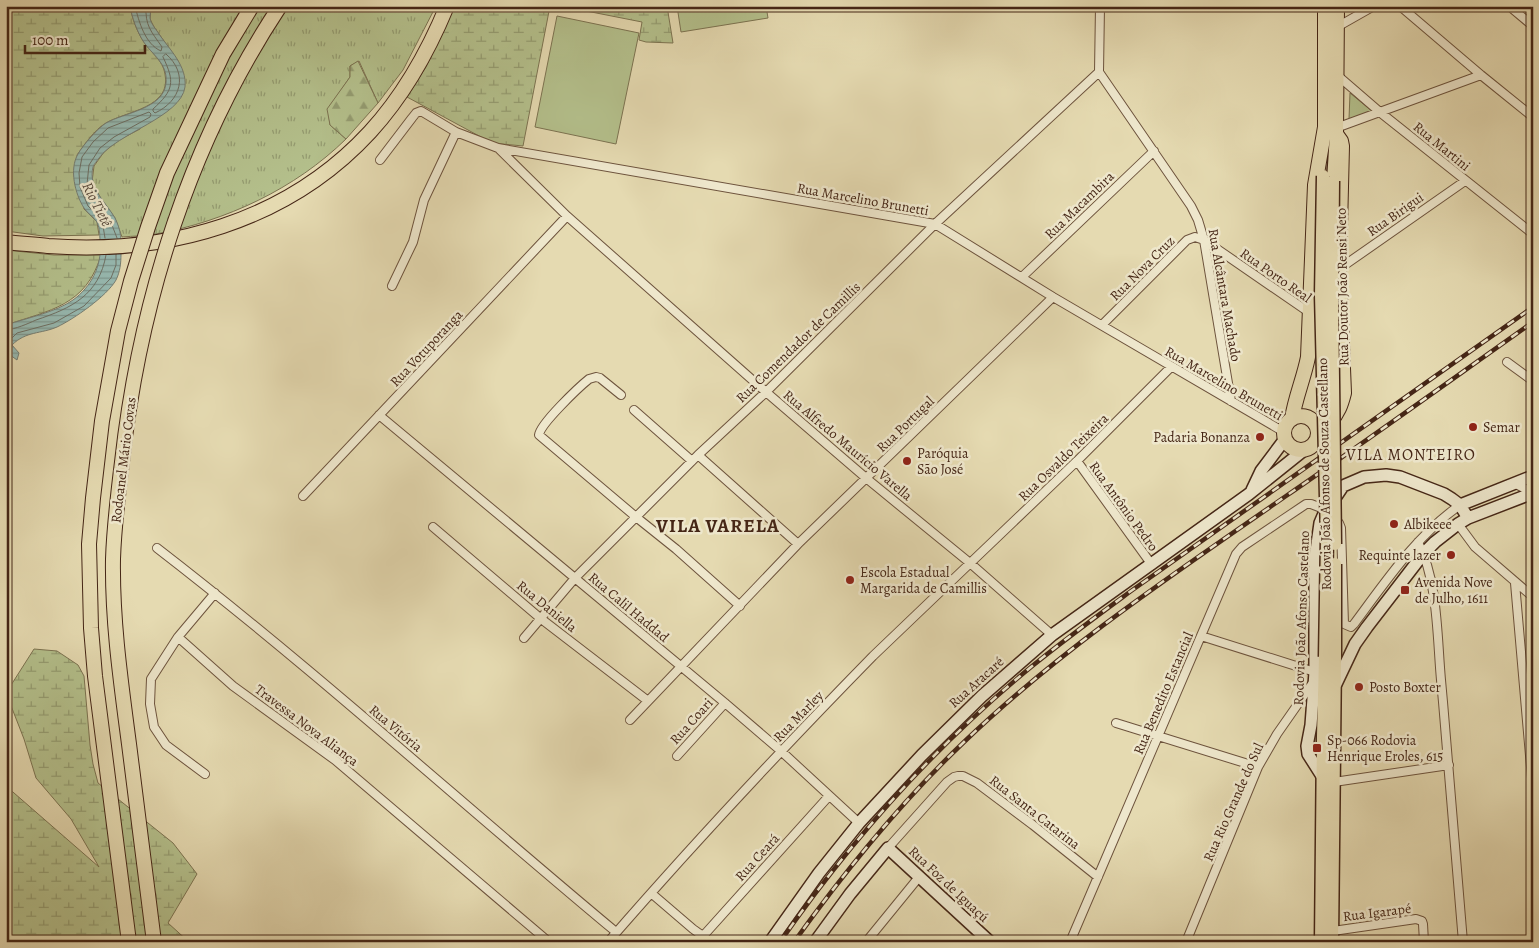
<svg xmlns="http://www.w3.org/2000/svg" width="1539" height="948" font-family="Alegreya,serif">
<defs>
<pattern id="grass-tufts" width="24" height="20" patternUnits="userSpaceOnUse" patternTransform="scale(1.25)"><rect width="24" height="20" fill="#b4c08c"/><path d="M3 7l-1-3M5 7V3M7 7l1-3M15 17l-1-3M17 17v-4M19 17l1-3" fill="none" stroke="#949c71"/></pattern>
<pattern id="forest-firs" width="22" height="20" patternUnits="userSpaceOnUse" patternTransform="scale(1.25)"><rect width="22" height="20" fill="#b4c08c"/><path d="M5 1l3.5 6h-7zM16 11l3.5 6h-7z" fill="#949c71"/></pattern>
<pattern id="wetland-marsh" width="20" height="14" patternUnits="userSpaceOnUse" patternTransform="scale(1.25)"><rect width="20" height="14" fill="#b4c08c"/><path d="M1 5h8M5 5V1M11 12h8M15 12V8" fill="none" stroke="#949c71"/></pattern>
<pattern id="water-rules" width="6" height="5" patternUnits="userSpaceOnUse" patternTransform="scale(1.25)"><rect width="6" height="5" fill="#97bab2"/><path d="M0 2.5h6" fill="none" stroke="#7d9790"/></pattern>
</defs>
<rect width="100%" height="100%" fill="#e5dab1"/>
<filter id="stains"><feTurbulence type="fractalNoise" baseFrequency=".004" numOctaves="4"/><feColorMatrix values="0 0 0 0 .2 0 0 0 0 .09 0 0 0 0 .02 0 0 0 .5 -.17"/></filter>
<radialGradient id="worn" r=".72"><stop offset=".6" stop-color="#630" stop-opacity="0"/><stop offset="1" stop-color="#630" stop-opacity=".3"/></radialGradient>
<path fill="url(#grass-tufts)" stroke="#7c7351" d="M151,6H436L403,70L378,103L359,61L350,66V77L328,109L330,125L346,139C295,189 226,221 156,234C145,236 133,236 122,237L115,218L100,197L92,182L94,166L104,152L117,141L140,129L178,61L154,27L150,19Z"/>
<path fill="url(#forest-firs)" stroke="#7c7351" d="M358,61L378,103L346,139L330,125L327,109L350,77V66Z"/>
<path fill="url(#wetland-marsh)" stroke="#7c7351" d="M6,6H130C132,18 137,32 144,42C151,53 163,60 165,74C172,108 126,111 106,123C94,130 85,144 77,155L84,209L97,222L99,235L43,236L6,231Z
M454,6H550L523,146L492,143L407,97L426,67Z
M561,6H667L673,43L646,42L639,40L642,22Z
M6,250L54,255H101C86,306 50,310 6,325Z
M34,649L57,651L78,665L84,676L90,745L93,764L98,783L173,843L197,874L168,923L189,942H6V786L99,867L71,819L36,778L24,739L6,693Z"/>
<path fill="#b4c08c" stroke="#7c7351" d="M677,6H766L768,18L681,32Z
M557,16L639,33L616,144L535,127Z
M1350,93L1373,112L1349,119Z"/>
<path fill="url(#water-rules)" stroke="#767f74" d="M130,6H151C151,10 150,14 150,18C151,24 156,29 159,34C170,50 187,66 185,87C181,117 117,133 99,158C97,161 94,164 93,167C88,188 105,201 115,218C121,230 122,241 121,254C121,263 120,272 116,280C107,296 74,319 57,327C41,334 26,331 12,345L19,353L17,360L6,352V325C27,318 56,312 73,300C91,287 102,266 100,244C100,238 100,228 97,222C94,217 87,213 84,208C75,194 69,169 78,154C83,145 98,128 106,123C123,113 164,109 166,83C168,63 152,55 143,41C137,31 132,18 130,6Z"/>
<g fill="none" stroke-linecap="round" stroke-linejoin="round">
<path stroke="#6e7064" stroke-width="1" d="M135,6C139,22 145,44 161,51L162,47C151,31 145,26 146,6
M166,54C189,74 181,101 155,113L153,111V109C174,90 175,82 163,57Z
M105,238L102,220L88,206L80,187L79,173L82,157L93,142L108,128L149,112L151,114L150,117L114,137L100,148L89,165L87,184L96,200L110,220L117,238
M6,330C16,329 27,324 36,320C72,308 99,295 106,255
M6,349L9,341L17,333L54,323L84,306L111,278L116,265V254"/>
<defs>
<path id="street" d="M1400,6L1481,75L1533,117
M1509,6L1533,26
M1337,27L1374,6
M1099,72L1191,206L1198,220L1204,240L1231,401
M1099,72L1100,6
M1337,75L1381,113L1533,234
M1336,128L1481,75
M498,148L567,216L766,392L866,478L970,563L1052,635
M380,160L412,118L416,113L421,111L456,132L498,148L935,224L1053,297L1284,432
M1339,269L1465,181
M1022,277L1154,151
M392,286L413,242L424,200L456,132
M1102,325L1187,240L1195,237L1204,240L1310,313
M1507,362L1533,381
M621,395L600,378L596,377L589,379C579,387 540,424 539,435L636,517L676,549L740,606
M634,410L692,461
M379,415L725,703L781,751L859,823
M698,455L798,544
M1077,461L1152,565
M1514,483L1533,493
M303,496L567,216
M1339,523L1341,528L1344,624L1351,627L1354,624C1386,581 1416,536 1460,505
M1458,524L1475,547L1533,597
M433,527L540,618L648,701
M1418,542C1438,581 1437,636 1441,680C1449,767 1456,854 1463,942
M157,548C315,670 462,804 616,932
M1515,583L1533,790
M1201,636L1315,672
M178,637L215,593
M524,638L575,578L698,455L766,392L935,224L1099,72
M630,720L798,544L1053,297
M1116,723L1258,767
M677,756L725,703
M205,774L166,745L154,727L150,704L151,679L178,637L233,686L335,760L549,942
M1334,782L1449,765
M888,848L947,782L954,777L958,776H963L977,783L1033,825L1098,877
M651,893L693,929L700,934L704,935L829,796
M1333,931L1416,919L1422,921L1423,924L1424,942
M608,942C693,844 782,749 873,656L1077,461L1171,367
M866,942L919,877
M1070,942L1236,554L1242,547L1306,504H1311L1329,511
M1186,942L1258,767L1277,734L1314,681"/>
<path id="secondary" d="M1252,490L1261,471L1285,439
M1460,505L1533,476
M1336,684L1355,644L1367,627L1424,553L1435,542L1458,524L1468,518L1533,493
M1322,776L1308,754L1307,746L1311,725L1315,672V558L1320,523L1323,516L1343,486L1364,477L1386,475L1400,477L1444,494L1452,499L1460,505L1468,518
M770,942L819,873L859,823L922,755L982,696L1052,635L1249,494L1304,450
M815,942L850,894L888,848L990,942"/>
<path id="primary" d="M1333,181L1336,134
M1321,942L1323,736L1325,657
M1332,942L1335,656"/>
<path id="highway" d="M6,242C20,244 34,244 48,246C167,255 287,222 370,132C403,96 428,52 447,6
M1284 433a17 17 0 1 1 34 0a17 17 0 1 1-34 0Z
M1292,419C1295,398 1304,378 1308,357L1315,185L1325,127V6
M1330,422C1338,413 1341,405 1344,393L1339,269L1342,146L1341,141L1336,134L1337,6"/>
</defs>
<use href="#street" stroke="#6d533d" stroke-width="10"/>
<use href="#secondary" stroke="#452616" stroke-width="14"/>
<use href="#primary" stroke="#452616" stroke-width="15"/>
<use href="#highway" stroke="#452616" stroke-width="16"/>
<use href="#street" stroke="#eee7cc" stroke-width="8"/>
<use href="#secondary" stroke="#eee7cc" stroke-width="11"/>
<use href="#primary" stroke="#e5dab1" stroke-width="12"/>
<use href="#highway" stroke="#e5dab1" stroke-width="14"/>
<defs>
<path id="rail" d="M780,942C851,840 935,746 1031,667C1064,640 1097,616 1131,591L1533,307
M794,942C845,871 901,802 964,742C1062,648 1175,573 1286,496C1369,439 1451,380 1533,322"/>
</defs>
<use href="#rail" stroke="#452616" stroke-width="4.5"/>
<use href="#rail" stroke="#eee7cc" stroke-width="2.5" stroke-dasharray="8" stroke-linecap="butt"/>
<defs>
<path id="primary-bridge" d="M1323,176L1321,295L1327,538L1325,657
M1333,181L1332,297L1335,544
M1335,564V656"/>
<path id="highway-bridge" d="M129,942L95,676L91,628L89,544L93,498L102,421L118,331L131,281L148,227L167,173L223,54L252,6
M154,942C146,876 137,810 129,744C121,683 112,621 113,559C114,527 118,494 122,462C140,300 190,142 280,6"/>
</defs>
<use href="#primary-bridge" stroke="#452616" stroke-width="15" stroke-linecap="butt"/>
<use href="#highway-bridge" stroke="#452616" stroke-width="16" stroke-linecap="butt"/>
<use href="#primary-bridge" stroke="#e5dab1" stroke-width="12"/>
<use href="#highway-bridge" stroke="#e5dab1" stroke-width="14"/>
</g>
<g fill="#8f2418" stroke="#eee7cc" stroke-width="2">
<circle cx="1473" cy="427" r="5"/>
<circle cx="1260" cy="437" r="5"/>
<circle cx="907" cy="461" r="5"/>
<circle cx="1394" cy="524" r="5"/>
<circle cx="1451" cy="555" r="5"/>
<circle cx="850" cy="580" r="5"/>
<rect x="1400" y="585" width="10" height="10" rx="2.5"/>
<circle cx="1359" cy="687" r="5"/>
<rect x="1312" y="743" width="10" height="10" rx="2.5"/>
</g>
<g text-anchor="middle" stroke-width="5" stroke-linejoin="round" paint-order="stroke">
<g font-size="14" fill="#452616" stroke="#eee7cc">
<text transform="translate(1442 146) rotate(39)" y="5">Rua Martini</text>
<text transform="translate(863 199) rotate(10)" y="5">Rua Marcelino Brunetti</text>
<text transform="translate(1079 205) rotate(-44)" y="5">Rua Macambira</text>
<text transform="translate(1395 214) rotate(-35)" y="5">Rua Birigui</text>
<text transform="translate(1142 268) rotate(-45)" y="5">Rua Nova Cruz</text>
<text transform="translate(1276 275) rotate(35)" y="5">Rua Porto Real</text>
<text transform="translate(1342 287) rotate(-91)" y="5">Rua Doutor João Rensi Neto</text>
<text transform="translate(1225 295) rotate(80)" y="5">Rua Alcântara Machado</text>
<text transform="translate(798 342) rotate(-44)" y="5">Rua Comendador de Camillis</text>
<text transform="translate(426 348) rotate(-47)" y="5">Rua Votuporanga</text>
<text transform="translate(1224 383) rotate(30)" y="5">Rua Marcelino Brunetti</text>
<text transform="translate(905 424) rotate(-44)" y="5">Rua Portugal</text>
<text transform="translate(848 445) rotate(40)" y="5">Rua Alfredo Maurício Varella</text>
<text transform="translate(1063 457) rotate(-44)" y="5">Rua Osvaldo Teixeira</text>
<text transform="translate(123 460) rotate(-83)" y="5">Rodoanel Mário Covas</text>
<text transform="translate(1324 474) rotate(-91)" y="5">Rodovia João Afonso de Souza Castellano</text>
<text transform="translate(1124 506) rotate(54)" y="5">Rua Antônio Pedro</text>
<text transform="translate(547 606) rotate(39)" y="5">Rua Daniella</text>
<text transform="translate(629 607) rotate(40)" y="5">Rua Calil Haddad</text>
<text transform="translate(1301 618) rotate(-88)" y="5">Rodovia João Afonso Castelano</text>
<text transform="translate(976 682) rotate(-42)" y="5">Rua Aracaré</text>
<text transform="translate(1163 693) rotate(-67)" y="5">Rua Benedito Estancial</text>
<text transform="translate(798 716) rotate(-46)" y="5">Rua Marley</text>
<text transform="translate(691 721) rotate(-48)" y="5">Rua Coari</text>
<text transform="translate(307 725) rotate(37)" y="5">Travessa Nova Aliança</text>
<text transform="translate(396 728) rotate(40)" y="5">Rua Vitória</text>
<text transform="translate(1233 802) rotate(-66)" y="5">Rua Rio Grande do Sul</text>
<text transform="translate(1035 812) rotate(38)" y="5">Rua Santa Catarina</text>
<text transform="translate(757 857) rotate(-48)" y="5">Rua Ceará</text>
<text transform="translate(949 884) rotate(43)" y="5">Rua Foz de Iguaçú</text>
<text transform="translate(1377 912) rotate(-7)" y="5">Rua Igarapé</text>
</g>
<g font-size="14" fill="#452616" stroke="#eee7cc" text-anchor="start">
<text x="1483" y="432">Semar</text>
<text x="1250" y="442" text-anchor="end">Padaria Bonanza</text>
<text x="917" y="458">Paróquia<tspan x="917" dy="16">São José</tspan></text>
<text x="1404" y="529">Albikeee</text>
<text x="1441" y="560" text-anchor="end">Requinte lazer</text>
<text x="860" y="577">Escola Estadual<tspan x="860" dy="16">Margarida de Camillis</tspan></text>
<text x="1415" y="587">Avenida Nove<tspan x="1415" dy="16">de Julho, 1611</tspan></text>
<text x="1369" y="692">Posto Boxter</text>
<text x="1327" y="745">Sp-066 Rodovia<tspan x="1327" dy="16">Henrique Eroles, 615</tspan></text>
</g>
<g font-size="15" font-style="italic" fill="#5a4b3d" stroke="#eee7cc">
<text transform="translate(97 204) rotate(63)" y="5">Rio Tietê</text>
</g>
<g font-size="16" letter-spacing="1" fill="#452616" stroke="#eee7cc">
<text x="1411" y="460">VILA MONTEIRO</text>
</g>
<g font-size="19" font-weight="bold" letter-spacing="1" fill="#452616" stroke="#eee7cc">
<text x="718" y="532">VILA VARELA</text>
</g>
</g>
<rect width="1539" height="948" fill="none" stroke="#e5dab1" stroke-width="25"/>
<rect x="8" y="8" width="1524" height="933" fill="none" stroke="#452616" stroke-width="2.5"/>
<rect x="12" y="12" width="1514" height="923" fill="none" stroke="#452616"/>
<path d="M25 45v8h120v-8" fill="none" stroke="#452616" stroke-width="2.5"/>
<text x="32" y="45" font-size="15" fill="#452616" stroke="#eee7cc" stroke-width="4" paint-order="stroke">100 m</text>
<rect width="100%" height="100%" filter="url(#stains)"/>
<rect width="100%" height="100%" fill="url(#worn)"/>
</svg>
